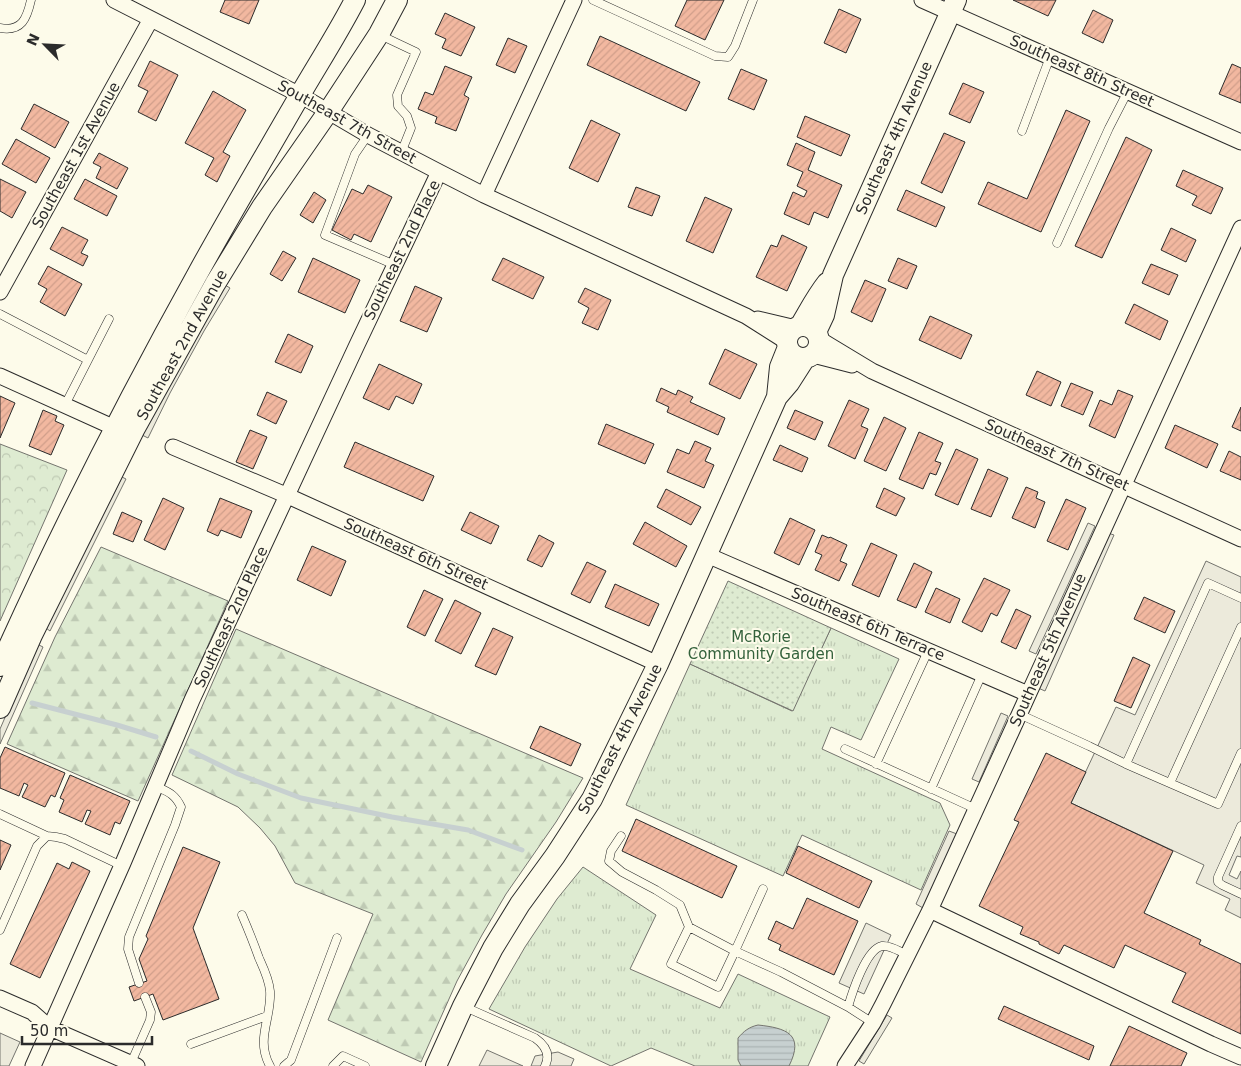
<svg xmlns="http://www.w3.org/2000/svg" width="1241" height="1066" font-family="'DejaVu Sans',sans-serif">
<defs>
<pattern id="grass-tufts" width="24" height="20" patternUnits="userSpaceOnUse" patternTransform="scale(1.25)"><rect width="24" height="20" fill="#deebd1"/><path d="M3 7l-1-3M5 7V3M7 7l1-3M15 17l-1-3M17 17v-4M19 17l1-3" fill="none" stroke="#bfcab4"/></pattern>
<pattern id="forest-firs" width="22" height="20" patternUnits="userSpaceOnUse" patternTransform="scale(1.25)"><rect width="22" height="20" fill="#deebd1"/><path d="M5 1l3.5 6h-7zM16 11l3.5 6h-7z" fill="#bfcab4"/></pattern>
<pattern id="park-crowns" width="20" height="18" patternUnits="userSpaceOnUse" patternTransform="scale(1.25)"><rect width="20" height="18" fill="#deebd1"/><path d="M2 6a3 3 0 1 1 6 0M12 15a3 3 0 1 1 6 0" fill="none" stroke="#bfcab4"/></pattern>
<pattern id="garden-dots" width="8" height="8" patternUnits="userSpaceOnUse" patternTransform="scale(1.25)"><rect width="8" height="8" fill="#deebd1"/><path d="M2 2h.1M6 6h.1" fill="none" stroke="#bfcab4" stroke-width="1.8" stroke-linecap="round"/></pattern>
<pattern id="water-rules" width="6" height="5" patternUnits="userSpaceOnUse" patternTransform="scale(1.25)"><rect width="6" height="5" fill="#c7d0d0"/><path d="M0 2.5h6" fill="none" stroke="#abb3b3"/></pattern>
<pattern id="building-hatch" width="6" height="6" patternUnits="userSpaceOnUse" patternTransform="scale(1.25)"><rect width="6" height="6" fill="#f2b8a0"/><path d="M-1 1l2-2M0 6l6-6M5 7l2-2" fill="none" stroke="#d09e8a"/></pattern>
</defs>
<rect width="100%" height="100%" fill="#fdfbea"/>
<path fill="url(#grass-tufts)" stroke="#74746e" d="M831,628L899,659L861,740L831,727L822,749L940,803L950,825L921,890L802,835L783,876L626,805L690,664L792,711Z
M583,867L656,915L630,969L720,1008L738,974L830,1017L808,1066H695L651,1048L611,1066L489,1009L525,947L557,899Z"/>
<path fill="url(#forest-firs)" stroke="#74746e" d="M101,547L228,601L138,801L7,744L55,637Z
M236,629L583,778L556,822L506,894L482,935L457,981L421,1062L328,1020L373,914L295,883L275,846L260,828L238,807L172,775Z"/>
<path fill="url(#park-crowns)" stroke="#74746e" d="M0,444L67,470L0,621Z"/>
<path fill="url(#garden-dots)" stroke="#74746e" d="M728,581L831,628L793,711L690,664Z"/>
<path fill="#eceadb" stroke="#74746e" d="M225,285L230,288L204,331L170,393L148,438L142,435Z
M122,477L126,479L50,631L46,628Z
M1088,523L1095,526L1036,654L1029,651Z
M1108,533L1114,535L1045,691L1038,688Z
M1206,561L1241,577V857L1237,856L1229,875L1237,879L1241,871V918L1225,910L1230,899L1196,883L1204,865L1071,803L1116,707L1135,715Z
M37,644L43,647L0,744V729Z
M1001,713L1008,716L979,782L972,779Z
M949,831L957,834L923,908L916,904Z
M866,923L891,935L864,994L839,983Z
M887,1015L892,1018L864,1064L859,1061Z
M0,1033L20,1042L9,1066H0Z
M487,1050L523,1066H479Z
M558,1052L574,1059L571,1066H531L535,1056Z"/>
<path fill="url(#water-rules)" stroke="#74746e" d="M758,1025C786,1028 805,1034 789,1066H741L738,1060V1038C744,1031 749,1027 758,1025Z"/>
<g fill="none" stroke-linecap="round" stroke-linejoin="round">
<path stroke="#c7d0d0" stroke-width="5" d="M32,703L117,725L156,737
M191,751L238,774L301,798L392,817L468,830L522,850"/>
</g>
<path fill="url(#building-hatch)" stroke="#2b2b2b" d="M225,0H259L249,24L220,12Z
M687,0H724L705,40L675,26Z
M1013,0H1056L1048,16Z
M839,9L861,19L846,53L824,43Z
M1093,10L1113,20L1103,43L1082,33Z
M445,13L475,27L461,56L442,48L446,39L435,34Z
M600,36L700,82L686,111L587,65Z
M508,38L527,46L515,73L496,65Z
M150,61L178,75L156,121L138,112L148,91L138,86Z
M1232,64L1241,68V103L1219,94Z
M445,66L472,77L464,95L469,98L456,131L435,123L437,117L418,109L425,92L433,95Z
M741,69L767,80L754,110L728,99Z
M963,83L984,92L970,123L949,114Z
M213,91L246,110L223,152L230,156L217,182L205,175L214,158L185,143Z
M34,104L69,122L55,148L21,129Z
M1066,110L1090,121L1041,232L978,204L988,182L1027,199Z
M805,116L850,135L841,156L797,137Z
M591,120L620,134L598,182L569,168Z
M944,133L965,142L942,193L921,183Z
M1126,137L1152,150L1102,258L1075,246Z
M16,139L50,158L36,183L2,164Z
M796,143L815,152L808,170L842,185L828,218L814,212L809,225L784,214L793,192L804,197L807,191L797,186L803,172L787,165Z
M99,153L128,168L117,189L96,178L101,167L93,163Z
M1183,170L1223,188L1211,214L1192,205L1197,196L1176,186Z
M0,179L26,192L12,218L0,211Z
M85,179L117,196L107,216L74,199Z
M368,185L392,197L371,242L354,234L351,240L332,230L352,189L363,194Z
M636,187L660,196L652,216L628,207Z
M906,190L945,207L936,227L897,210Z
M314,192L326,200L313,223L300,215Z
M705,197L732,209L713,253L686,241Z
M62,227L88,240L81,253L88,256L83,266L50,249Z
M1171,228L1196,240L1186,262L1161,250Z
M782,235L807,247L787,291L756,277L771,245L777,247Z
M283,251L296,258L282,281L270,274Z
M313,258L360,280L345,313L298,292Z
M503,258L544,277L533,299L492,280Z
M898,258L917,266L907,289L888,281Z
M1151,264L1178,275L1169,295L1142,283Z
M48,266L82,284L65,316L40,302L47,289L38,284Z
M865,280L886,289L872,322L851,312Z
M415,286L442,298L427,332L400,321Z
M585,288L611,300L598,330L582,323L589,308L578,302Z
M1134,304L1168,321L1160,340L1125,323Z
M930,316L972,335L961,359L919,340Z
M288,334L313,346L301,373L275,362Z
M725,349L757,364L740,399L709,384Z
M379,364L422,384L413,404L396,396L389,410L363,398Z
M1037,371L1061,382L1051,406L1026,395Z
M1071,383L1093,392L1083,415L1061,406Z
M661,388L676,395L678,390L693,397L690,402L725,418L718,435L667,412L669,407L656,401Z
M1118,390L1133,396L1115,438L1089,426L1100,400L1112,405Z
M267,392L287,401L276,424L257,415Z
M0,396L15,403L0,438Z
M849,400L869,409L861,426L868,429L855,459L828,446Z
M1241,407V431L1232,427Z
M43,410L57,416L55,421L64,425L51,455L29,446Z
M795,410L823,422L815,440L787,428Z
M884,417L906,428L886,471L864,461Z
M606,424L654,444L645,464L598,444Z
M1175,425L1218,444L1207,468L1165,448Z
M250,430L267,437L253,469L236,462Z
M919,432L943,443L935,461L941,463L936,475L930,473L923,489L899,479Z
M695,441L711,448L705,461L714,465L704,488L667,472L677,449L689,454Z
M355,442L434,476L423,501L344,467Z
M780,445L808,458L802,472L773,460Z
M956,449L978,459L958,505L935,495Z
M1229,451L1241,457V480L1220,471Z
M988,469L1008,478L991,517L971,509Z
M1026,487L1038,492L1036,498L1045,502L1035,528L1012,518Z
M884,488L905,498L896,516L876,507Z
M666,489L701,507L691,525L657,507Z
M163,498L184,508L165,550L144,540Z
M220,498L252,511L241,538L221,530L218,536L207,531Z
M1066,499L1086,508L1068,550L1047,541Z
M122,512L142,521L133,542L113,534Z
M470,512L499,526L491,544L461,530Z
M790,518L815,530L799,565L774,553Z
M645,522L687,546L676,567L633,544Z
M539,535L554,543L542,567L527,560Z
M822,535L829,538L830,537L847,545L840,561L847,564L839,581L815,570L822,555L815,552Z
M871,543L897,555L879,597L852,585Z
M312,546L346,561L331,596L297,580Z
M587,562L606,571L590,603L571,594Z
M914,563L932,572L916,608L897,600Z
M984,578L1010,590L997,616L991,613L982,632L962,622Z
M615,584L659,604L649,626L605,607Z
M936,588L960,599L950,623L925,612Z
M424,590L443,599L425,636L407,627Z
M1144,597L1175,611L1165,633L1134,619Z
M455,600L481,613L461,654L435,641Z
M1016,609L1031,616L1016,649L1001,642Z
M493,628L513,637L496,675L475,666Z
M1133,657L1150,665L1131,708L1114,701Z
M540,726L581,744L571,766L530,748Z
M5,747L65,773L55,797L51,795L45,807L22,797L28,785L24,783L19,796L0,788V758Z
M1046,753L1086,772L1071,803L1173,851L1144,913L1201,940L1199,944L1241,964V1034L1172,1002L1186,973L1125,945L1114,968L1064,945L1059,954L1039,944V942L1020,934L1023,927L979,906L1019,822L1014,820Z
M70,775L130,801L120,824L115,822L110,835L85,824L91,811L87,810L82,822L59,812L64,800L60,798Z
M636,819L737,866L722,898L622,851Z
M0,840L11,845L0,870Z
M798,846L872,881L859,908L786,873Z
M183,847L220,862L193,928L219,999L163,1020L153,994L134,1001L129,987L147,981L139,959L148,939L146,936Z
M72,862L90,871L40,978L10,964L57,863L69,869Z
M807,898L858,921L834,975L779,950L781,945L768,939L776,921L793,929Z
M1004,1006L1094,1046L1089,1060L998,1019Z
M1129,1026L1187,1053L1181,1066H1110Z"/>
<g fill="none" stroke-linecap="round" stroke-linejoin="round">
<defs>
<path id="service" d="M593,0L715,56L728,57L735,46L753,0
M0,28C22,32 27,18 31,0
M380,35L416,52L397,95L398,106L407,116L411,128L401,153
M1022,131L1050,57
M368,135L355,154L325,235L395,265
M1057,243L1109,128L1128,91
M0,314L88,360L65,405
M88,360L109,319
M1019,714L1089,746L1126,764L1218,804L1241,753
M845,749L976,809
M876,764L928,651
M1126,764L1208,583L1241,598
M1170,783L1241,627
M931,789L982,674
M0,814L47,836
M1241,826L1218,877V882L1222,885L1241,894
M621,836L611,851L609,861L622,872L656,890L680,905L689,927L735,951L718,987L671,964L689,927
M763,889L735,951L781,972L848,1007
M242,915C248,929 254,944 259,958C264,969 269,979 270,991C272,1018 255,1039 270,1066
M0,930L37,846L47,836L56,837L65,839L122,866
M139,983L128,949L129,937L175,825L181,807C175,794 168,792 156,786
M465,1007L535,1038C545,1045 551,1054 545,1066
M873,1023L848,1007C852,993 866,949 882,946C891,945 900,952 908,955
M191,1044L267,1016
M131,1063L150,1020L151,1012L145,997
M284,1066L291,1060L337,938
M333,1066L343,1056L365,1066"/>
<path id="minor" d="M114,0L300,95L368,135L439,172L484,195L746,316L787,342
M922,0L1241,142
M484,195L574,0
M0,292L151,19
M758,319L796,328
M819,339L872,371L1241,539
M813,355L852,365
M0,376L115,428L125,429
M173,447L288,496L658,664
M707,555L1028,694
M930,910L1211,1044L1241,1057
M0,998L32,1012L50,1028L137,1066
M33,1066L123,863L192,700L356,347L439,172
M845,1066L873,1023L883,1004L930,910L1241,228"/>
<path id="tertiary" d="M800,326C809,311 816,297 827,283
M787 342a16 16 0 1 1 32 0a16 16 0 1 1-32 0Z
M816,332L824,315L833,275L956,0
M777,397L780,367L788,347
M0,666C60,532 127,401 198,273C231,213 266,154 300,95C318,64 338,33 355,0
M0,708L32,635L134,430L215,284L262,207L328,112L379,34L397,0
M436,1066L463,1006L493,948L520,904L555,856L592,799L658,664L777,397L789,383L805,358"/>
</defs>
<use href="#service" stroke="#2b2b2b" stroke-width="9"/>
<use href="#minor" stroke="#2b2b2b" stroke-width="17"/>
<use href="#tertiary" stroke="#2b2b2b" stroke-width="22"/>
<use href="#service" stroke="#fdfbea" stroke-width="8"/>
<use href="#minor" stroke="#fdfbea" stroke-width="15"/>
<use href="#tertiary" stroke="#fdfbea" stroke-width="20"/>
</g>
<g text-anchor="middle" stroke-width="4" stroke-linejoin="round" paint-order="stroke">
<g font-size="15" fill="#2b2b2b" stroke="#fdfbea">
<text transform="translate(1082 71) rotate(24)" y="5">Southeast 8th Street</text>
<text transform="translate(347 122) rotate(29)" y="5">Southeast 7th Street</text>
<text transform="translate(894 138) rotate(-66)" y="5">Southeast 4th Avenue</text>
<text transform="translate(76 155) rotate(-61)" y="5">Southeast 1st Avenue</text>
<text transform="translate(402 250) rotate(-64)" y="5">Southeast 2nd Place</text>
<text transform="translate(182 345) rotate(-61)" y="5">Southeast 2nd Avenue</text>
<text transform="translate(1057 455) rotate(24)" y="5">Southeast 7th Street</text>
<text transform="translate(416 554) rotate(24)" y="5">Southeast 6th Street</text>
<text transform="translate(231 617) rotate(-65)" y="5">Southeast 2nd Place</text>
<text transform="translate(868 624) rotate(23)" y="5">Southeast 6th Terrace</text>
<text transform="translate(1048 650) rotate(-66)" y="5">Southeast 5th Avenue</text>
<text transform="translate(620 739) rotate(-63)" y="5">Southeast 4th Avenue</text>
</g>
<g font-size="15" fill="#34623c" stroke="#fdfbea">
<text x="761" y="642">McRorie<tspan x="761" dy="17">Community Garden</tspan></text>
</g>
</g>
<g transform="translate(45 45) rotate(294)" stroke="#fdfbea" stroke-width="4" paint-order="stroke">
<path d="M0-4L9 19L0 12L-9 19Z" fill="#2b2b2b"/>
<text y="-8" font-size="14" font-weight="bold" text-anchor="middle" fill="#2b2b2b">N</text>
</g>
<path d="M22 1036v8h130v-8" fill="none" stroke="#2b2b2b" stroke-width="2.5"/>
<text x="30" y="1036" font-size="15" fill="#2b2b2b" stroke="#fdfbea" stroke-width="4" paint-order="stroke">50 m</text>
</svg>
